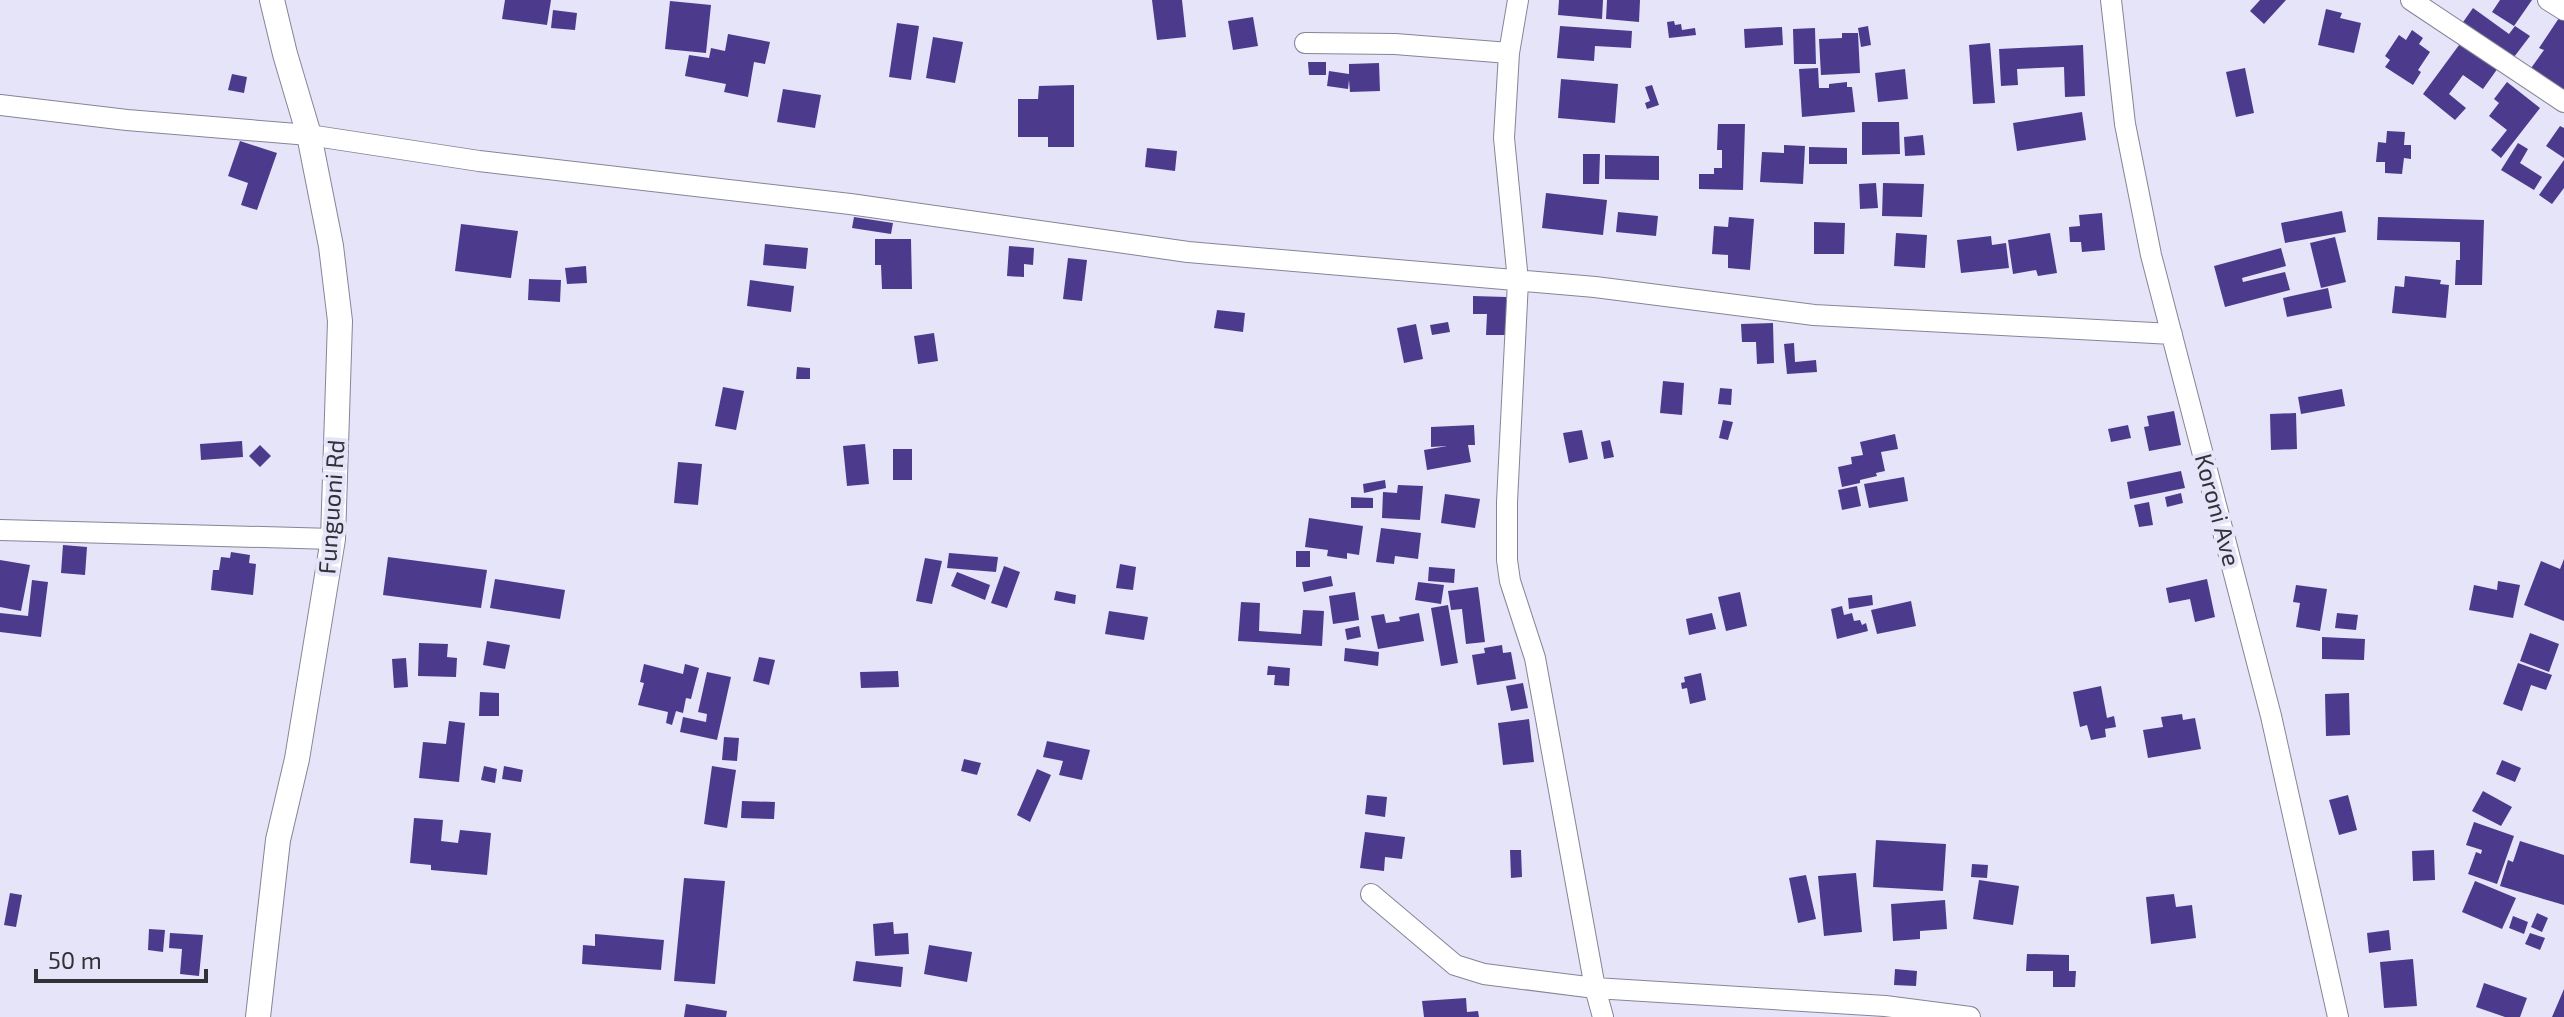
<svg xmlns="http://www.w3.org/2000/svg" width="2564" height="1017" font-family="'Exo 2',sans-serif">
<rect width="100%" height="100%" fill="#e6e4f8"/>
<path fill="#4c3b8c" d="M505,0H551L547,25L502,19Z
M1152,0H1182L1186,37L1157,40Z
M1559,0H1603L1602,19L1558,15Z
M1607,0H1640L1639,22L1606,19Z
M2260,0H2286L2264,24L2250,11Z
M2500,0H2532L2514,26L2492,12Z
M670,1L711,5L706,53L665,49Z
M2473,8L2509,34L2515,26L2530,36L2511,61L2461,25Z
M2326,9L2342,13L2340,18L2361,23L2354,53L2318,45Z
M553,10L577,13L575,30L551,28Z
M2561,15L2564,17V95L2529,71L2544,50L2539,48Z
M1253,17L1258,46L1233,50L1228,21Z
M1674,21L1675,25L1681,24L1682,30L1695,28L1696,35L1669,38L1667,22Z
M897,23L919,26L911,80L889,77Z
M1560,26L1632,31L1631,48L1595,46L1594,61L1557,58Z
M1868,26L1871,45L1861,47L1858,28Z
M1782,27L1783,45L1745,48L1744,29Z
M1815,28L1816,64H1794L1793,29Z
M2412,30L2423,38L2419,44L2430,52L2418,70L2421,72L2413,85L2385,67L2390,60L2385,56L2399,35L2406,40Z
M1842,33H1858L1860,73L1821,75L1819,39L1842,38Z
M728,34L770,42L765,64L754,62L748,97L724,92L726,84L685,76L689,55L709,58L711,48L725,51Z
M933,37L963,42L955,83L926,78Z
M2462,41L2498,68L2483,89L2463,75L2449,94L2466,108L2455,120L2423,94Z
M1990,43L1995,103L1973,104L1969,45Z
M2083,45L2085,96L2065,97L2064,67L2017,69L2018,85L2001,86L1999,49Z
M1308,62H1326V75H1309Z
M1379,63L1380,91L1350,92L1349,80L1348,89L1327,86L1329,71L1349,74V64Z
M1818,68L1819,88H1829V84L1847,82V87H1852L1855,112L1802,117L1799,69Z
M2245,68L2254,113L2236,117L2226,72Z
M1905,69L1908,99L1878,102L1875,73Z
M232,74L247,77L244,93L228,90Z
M1561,79L1618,84L1615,123L1558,118Z
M2507,82L2540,108L2501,158L2491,150L2507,130L2489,116L2499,103L2494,99Z
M1074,85V147H1048V137H1018V99H1038L1039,86Z
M1652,85L1659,105L1647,109L1645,103L1650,101L1645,87Z
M783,89L821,95L815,128L777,122Z
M2082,112L2086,140L2017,151L2013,123Z
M1862,122H1899L1900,154L1862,155Z
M1718,124H1745L1743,190L1699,189V174H1714V168H1722V150H1717Z
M2560,126L2564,128V158L2546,146Z
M2387,131L2405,132L2404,145H2411V159L2404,158L2402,174L2385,173V162H2376L2378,142L2386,143Z
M1923,135L1925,155L1905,156L1904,137Z
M240,141L277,153L257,210L241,205L248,183L228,176Z
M2518,143L2528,149L2520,163L2542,177L2534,190L2501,170Z
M1784,145L1805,146L1803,184L1760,182L1762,152L1784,153Z
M1809,147L1847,148V164H1809Z
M1147,148L1177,151L1175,171L1145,167Z
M1583,154H1600L1599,184H1583Z
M1605,155L1659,156V180L1605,179Z
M2564,160V188L2552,204L2539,195Z
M1876,183L1878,208L1860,209L1859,184Z
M1883,183L1924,184L1922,217L1882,216Z
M1546,193L1607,200L1603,235L1542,228Z
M2342,211L2346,232L2285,243L2281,223Z
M1618,212L1658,216L1656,236L1616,232Z
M2102,213L2105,250L2082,252L2081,242H2070L2069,227L2080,226L2079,215Z
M854,217L893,223L891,234L852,228Z
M1729,217L1754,219L1750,270L1728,268V255L1712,254L1714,226L1728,227Z
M2378,217L2484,220L2482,285H2455L2456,260H2460V242L2377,240Z
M1814,222L1845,223L1844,254H1814Z
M461,224L518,231L511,278L455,271Z
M1896,233L1927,235L1925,268L1894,266Z
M2050,233L2057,273L2038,276L2036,270L2013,274L2008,240Z
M1991,236L1992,245L2006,243L2009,268L1961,273L1957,240Z
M2335,237L2346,282L2321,288L2310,243Z
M875,239H911L912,289H882L881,265H875Z
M765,244L808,248L806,269L763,265Z
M1009,246L1034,248L1033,265L1024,264V277L1007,276Z
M2281,248L2286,266L2242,278L2243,282L2285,272L2290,290L2225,307L2214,266Z
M1068,258L1087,260L1082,301L1063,299Z
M586,266L587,283L567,284L565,268Z
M2405,276L2441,280L2440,284L2449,285L2446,318L2392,313L2395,286L2404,287Z
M529,279L561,280L560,302L528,300Z
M750,280L794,286L791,312L747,306Z
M2328,288L2332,308L2287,317L2283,298Z
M1473,296L1506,297V335H1486L1487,314H1473Z
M1217,310L1245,313L1243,332L1214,328Z
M1448,322L1450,332L1432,335L1430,325Z
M1773,323L1774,363L1757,364L1756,342H1742L1741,324Z
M1416,324L1423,359L1404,363L1397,328Z
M934,333L938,361L918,364L914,336Z
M1794,343L1795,362L1816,360L1817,372L1787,374L1784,344Z
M797,367L810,368V379H796Z
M1663,381L1684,383L1682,415L1660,413Z
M723,387L744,391L736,430L715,426Z
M1720,388L1732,389L1731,405L1718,404Z
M2342,389L2345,406L2301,414L2298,397Z
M2174,411L2181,445L2149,451L2144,427L2149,426L2147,416Z
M2296,413L2297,449L2271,450L2270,414Z
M1723,420L1733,422L1728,440L1719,438Z
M1474,425L1475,445H1468L1471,462L1427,470L1424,450L1447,446L1431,447V427Z
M2128,425L2131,438L2111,442L2108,429Z
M1582,430L1588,459L1569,463L1563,433Z
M1895,434L1898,449L1881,452L1885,471L1876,473L1877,476L1860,480V483L1842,487L1838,467L1852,464L1851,457L1863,455L1860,442Z
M1610,440L1614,457L1604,459L1601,442Z
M242,441L243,457L201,460L200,444Z
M865,444L869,484L847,486L843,446Z
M260,445L271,456L260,467L249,456Z
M893,449H912V480H893Z
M678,462L702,464L698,505L674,503Z
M2181,471L2185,488L2130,499L2127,482Z
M1904,477L1908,501L1869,508L1864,484Z
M1385,480L1386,488L1364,493L1363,484Z
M1398,485L1423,486L1420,520L1382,518L1383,492L1397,493Z
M1857,486L1861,506L1842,510L1838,490Z
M2181,493L2183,503L2167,507L2165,497Z
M1445,494L1480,499L1475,528L1441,523Z
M1351,497L1373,498V508H1351Z
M2149,502L2153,525L2139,527L2134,505Z
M1309,518L1363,526L1359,555L1347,553V559L1327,556L1328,550L1305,547Z
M1381,528L1421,533L1418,559L1395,556L1394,564L1376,562Z
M63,545L87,547L85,575L61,573Z
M1296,551H1310V567H1296Z
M231,552L250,555L249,563L256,564L253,595L211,590L213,570H219L221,557L230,558Z
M949,553L998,557L996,572L947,568Z
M388,557L487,570L481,608L383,595Z
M925,558L942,561L932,604L916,601Z
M2564,559V621L2524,605L2541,561L2560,569Z
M0,560L30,565L21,611L0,607Z
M1120,564L1136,567L1133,590L1116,588Z
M1004,566L1020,572L1007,608L991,603Z
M1429,567L1455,569L1454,583L1428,581Z
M957,572L990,585L985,600L951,586Z
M1331,576L1333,586L1304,592L1302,582Z
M495,579L565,590L560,619L490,608Z
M2207,579L2215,617L2195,622L2190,599L2169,603L2166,588Z
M32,580L48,582L41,637L0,632V613L28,616Z
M2498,581L2520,585L2513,618L2469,610L2474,585L2497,590Z
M1418,582L1444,585L1441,604L1415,600Z
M2296,585L2327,589L2320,631L2296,627L2300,603L2293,602Z
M1478,587L1485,642L1466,644L1462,609L1451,610L1448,591Z
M1056,591L1076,595L1075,604L1054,600Z
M1355,592L1359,620L1333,624L1329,596Z
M1740,592L1747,626L1726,631L1718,597Z
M1872,595L1873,605L1849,609L1848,598Z
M1911,601L1916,626L1877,634L1871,610Z
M1241,602L1260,603L1259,631L1301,634L1303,610L1324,611L1322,646L1238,641Z
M1448,605L1458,663L1441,666L1431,608Z
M1842,606L1844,615L1852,613L1854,621L1860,620L1862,625L1866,623L1868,631L1837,639L1831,609Z
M1109,611L1148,617L1144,640L1105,634Z
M1419,613L1424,641L1378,649L1371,616L1384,614L1386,623L1400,621L1399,617Z
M1712,613L1716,629L1689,635L1686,619Z
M2337,613L2358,615L2356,630L2335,628Z
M1359,626L1361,637L1347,640L1345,629Z
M2530,633L2559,644L2549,672L2520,661Z
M2322,637L2365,639L2364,660L2322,659Z
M487,641L510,645L505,669L483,665Z
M419,643L448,644L447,657L457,658L456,677L418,676Z
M1502,645L1503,653L1511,652L1516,679L1477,685L1472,655L1485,653L1484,648Z
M1345,648L1379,652L1378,666L1344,661Z
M759,657L775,660L769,685L753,681Z
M406,658L408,687L394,688L392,659Z
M2518,663L2552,675L2546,690L2531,685L2522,711L2503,704Z
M644,664L683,674L685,664L699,668L691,699L686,698L683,713L676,711L672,725L666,723L668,712L638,705L644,683L640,682Z
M1268,666L1290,668L1289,686L1274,685L1275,675H1267Z
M898,671L899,687L861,688L860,672Z
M707,672L731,677L717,740L680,732L683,717L706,722L707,714L698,712Z
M1701,673L1706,700L1690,704L1687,688L1682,689L1681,683L1685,682L1684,677Z
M1523,683L1528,708L1511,711L1506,686Z
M2101,686L2107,718L2114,716L2116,727L2105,729L2106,737L2091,740L2087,725L2080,727L2073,692Z
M480,692L499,693V716H479Z
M2349,693L2350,735L2326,736L2325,694Z
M2182,714L2183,720L2195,718L2201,749L2148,758L2143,730L2163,727L2161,717Z
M1529,719L1534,762L1503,765L1498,723Z
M449,721L465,723L459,782L419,778L423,742L446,744Z
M724,737L739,738L737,761L722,760Z
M1047,741L1090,750L1082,780L1059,775L1063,761L1043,757Z
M964,759L981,763L977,775L961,771Z
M2502,760L2521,768L2515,782L2496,774Z
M484,766L497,769L495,783L481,780Z
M504,766L523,770L521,782L502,779Z
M712,766L736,770L727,828L704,824Z
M1037,769L1051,775L1030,822L1017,815Z
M2483,791L2512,807L2501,826L2472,811Z
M1367,795L1387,797L1385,817L1365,814Z
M2348,795L2357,830L2339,835L2329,800Z
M742,801L775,802L774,819L741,818Z
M414,818L443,820L441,841L458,843L460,830L491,833L487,875L431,870V865L410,863Z
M2474,822L2514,836L2497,884L2468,874L2476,852L2481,854L2482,850L2466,845Z
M1365,832L1405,837L1402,859L1385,857L1384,871L1360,868Z
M1876,840L1946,844L1943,891L1873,887Z
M2520,841L2564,855V905L2500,886L2508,860L2513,862Z
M1510,850H1521L1522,877L1511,878Z
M2434,850L2435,880L2413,881L2412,851Z
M1972,864L1988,865L1987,878L1971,877Z
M1856,873L1862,932L1824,936L1818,876Z
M1806,875L1816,919L1798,923L1789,878Z
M684,878L725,881L715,984L674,981Z
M1979,880L2019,886L2013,925L1973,919Z
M2475,881L2516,898L2502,929L2462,912Z
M10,893L22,895L16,927L4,925Z
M2174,894L2176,907L2192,905L2196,938L2151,944L2146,897Z
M1945,900L1947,929L1920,931V939L1893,941L1891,904Z
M2537,913L2548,918L2542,932L2531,927Z
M2513,916L2528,922L2524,934L2509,928Z
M893,922L894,934L908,933L909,954L875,956L873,924Z
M149,929L165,930L163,952L148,950Z
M2389,930L2391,950L2369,953L2367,933Z
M170,933L203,935L199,976L180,974L182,949L169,948Z
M2530,933L2545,938L2540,950L2525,944Z
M595,934L664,940L661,970L582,964L583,945L595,946Z
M929,945L972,952L967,982L924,974Z
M2027,954L2069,955V971H2076L2075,987H2053V971H2026Z
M2413,959L2417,1006L2384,1008L2380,962Z
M856,961L903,967L901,987L853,981Z
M1895,969L1917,971L1916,986L1894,985Z
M2484,983L2527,998L2520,1017H2505L2476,1007Z
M2564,989V1017H2552Z
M1466,998L1467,1012L1478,1011L1479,1017H1424L1422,1001Z
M686,1004L727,1011L726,1017H684Z"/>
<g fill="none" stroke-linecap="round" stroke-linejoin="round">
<defs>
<path id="minor" d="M1518,0L1509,53L1504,138L1518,281L1507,502V560L1510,581L1535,658L1595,988L1603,1017
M2111,0L2125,124L2151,255L2271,716L2338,1017
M2411,0L2564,102
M2548,0L2564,10
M1305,43L1395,44L1509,53
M0,105L127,120L309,135L479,161L850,204L1188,252L1595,287L1814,315L2172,334
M0,530L333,539
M1371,894L1455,965L1484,974L1595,988L1885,1006L1970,1017"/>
<path id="tertiary" d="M258,1017L278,840L297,759L333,539L340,321L331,246L309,135L285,54L272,0"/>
</defs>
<use href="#minor" stroke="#868496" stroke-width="22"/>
<use href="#tertiary" stroke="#868496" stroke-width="26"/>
<use href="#minor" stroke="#fff" stroke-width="20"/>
<use href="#tertiary" stroke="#fff" stroke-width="24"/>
</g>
<g text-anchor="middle" stroke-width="8" stroke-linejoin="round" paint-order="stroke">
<g font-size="24" fill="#313138" stroke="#e6e4f8">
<text transform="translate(332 507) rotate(-86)" y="8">Funguoni Rd</text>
<text transform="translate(2217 510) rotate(75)" y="8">Koroni Ave</text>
</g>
</g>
<path d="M36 969v12h170v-12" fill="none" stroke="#313138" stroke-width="4"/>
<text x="48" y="969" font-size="24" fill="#313138" stroke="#e6e4f8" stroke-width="6" paint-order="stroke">50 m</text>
</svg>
